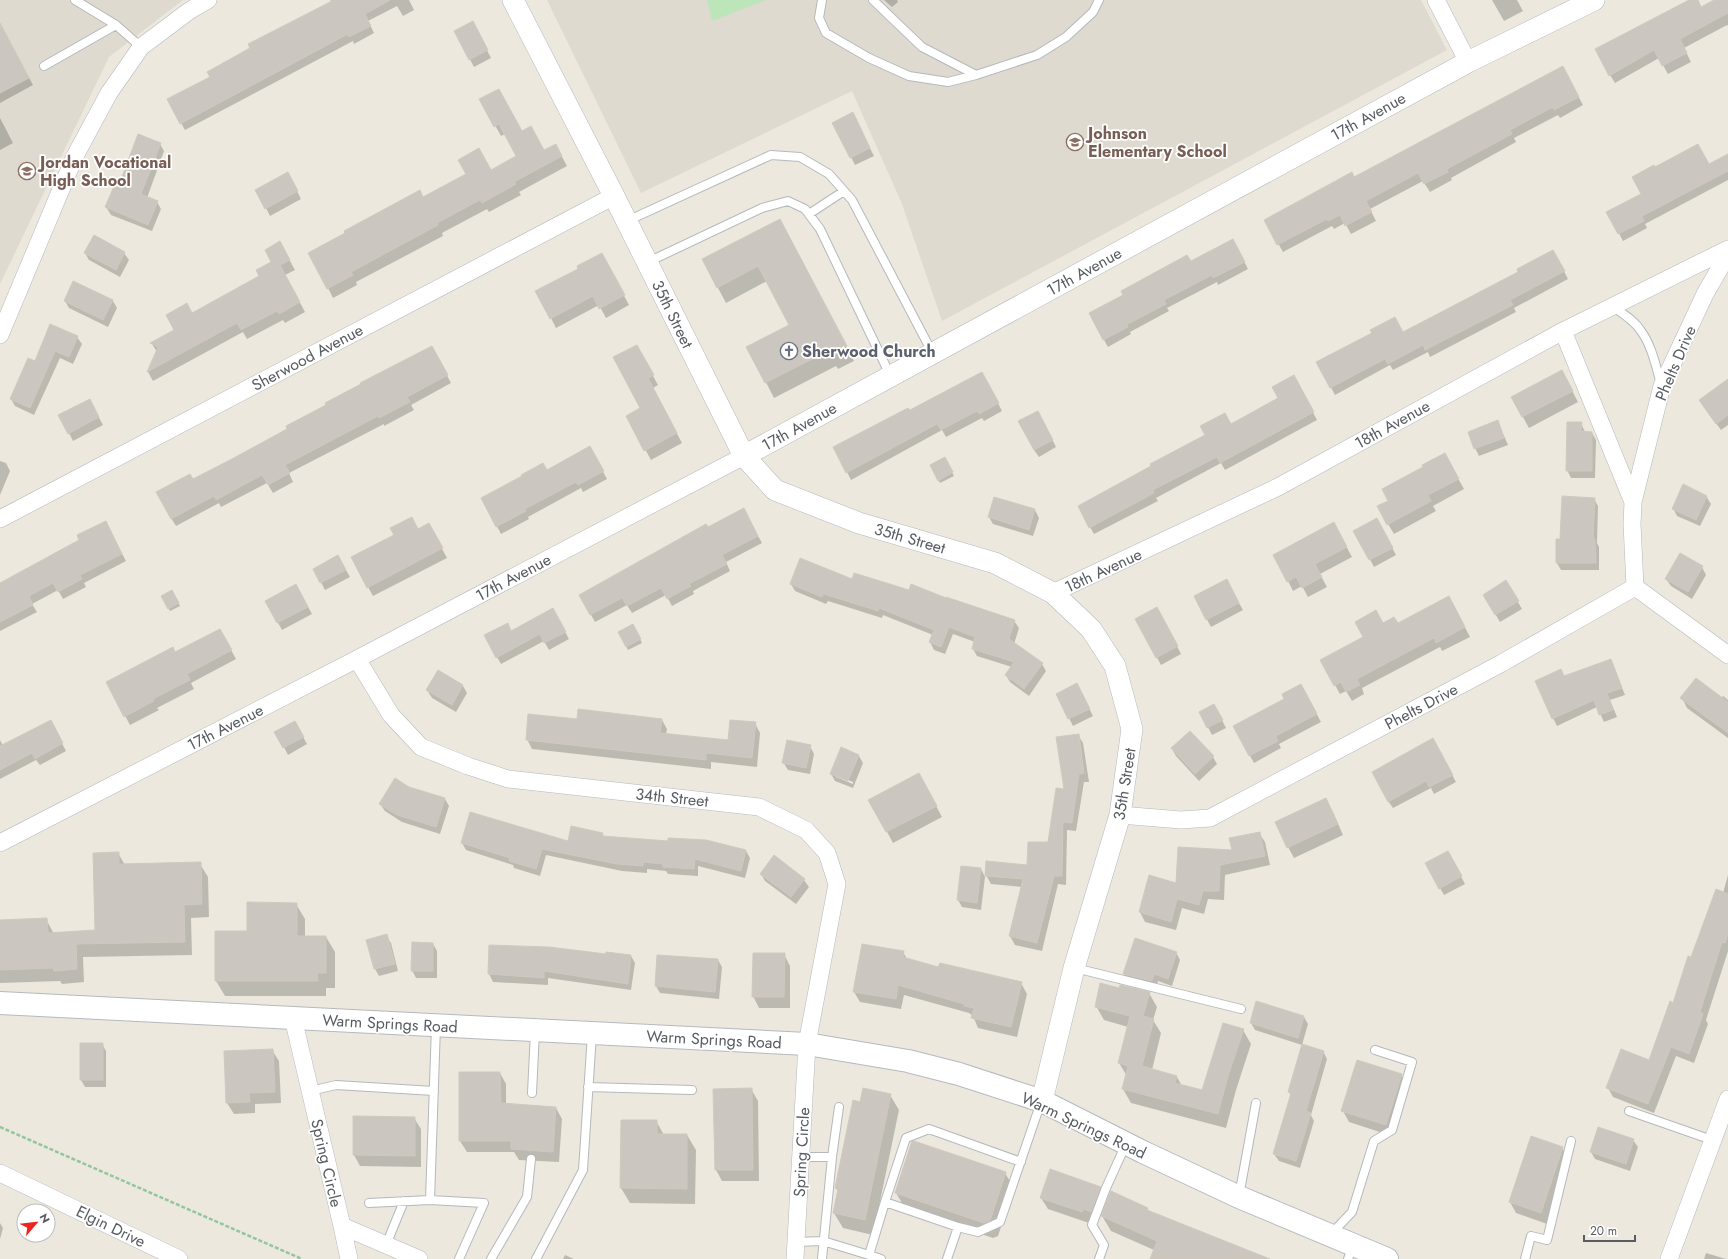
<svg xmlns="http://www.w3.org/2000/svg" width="1728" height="1259" font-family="Jost,sans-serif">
<rect width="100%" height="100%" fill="#ece8de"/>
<path fill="#dedacf" d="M0,0H183L109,57L0,284Z
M547,0H1421L1447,50L942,321L902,204L852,91L641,193Z"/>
<path fill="#bce5b9" d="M707,0H766L712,21Z"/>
<path fill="#0003" fill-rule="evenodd" d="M330,0H409L414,10L403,16L397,6L368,21L374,33L354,44L353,41L185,130L181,123L211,77L332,2Z
M884,0H897L898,2L892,7Z
M1492,0H1517L1523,11L1504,21Z
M1691,0H1697L1701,8L1716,0H1728V26L1727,25L1684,48L1691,62L1668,74L1659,58L1615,83L1610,75Z
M0,24L33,85L0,103Z
M476,29L491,58L474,67L455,31Z
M1567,76L1583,105L1560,118L1558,115L1514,138L1516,142L1451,178L1452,180L1430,192L1423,181L1370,209L1376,221L1351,234L1345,223L1334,229L1332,226L1283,252L1265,220Z
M481,100L544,151L561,155L567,166L519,192L521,195L489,212L487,209L442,233L443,236L356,282L357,285L333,298L328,288L423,198L491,172L517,156L505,134L501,136Z
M0,118L13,143L0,150Z
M856,121L874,156L855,165L834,123Z
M160,144L164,151L147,198L157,202L161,209L152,231L111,215L106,207L120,187Z
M1728,155V180L1645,224L1647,228L1623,241L1608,213L1642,194L1654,168L1709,166Z
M292,181L301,199L270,216L266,208Z
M780,220L854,361L838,369L836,366L774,398L748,347L790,326L767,281L726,303L718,288Z
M1237,247L1248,269L1218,285L1217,282L1167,308L1169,311L1130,332L1131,334L1108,347L1104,340L1190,263Z
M285,252L295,270L285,275L305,312L285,323L283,320L247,339L243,332L153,381L148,372L157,352L152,344L176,331L192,314L260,276L272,263Z
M85,253H124L129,260L120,277L89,260Z
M1557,258L1568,279L1514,308L1516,312L1430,357L1428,352L1393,370L1390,365L1335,395L1318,363L1403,333Z
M607,264L629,305L606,318L599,305L556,328L551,318Z
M74,282L113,301L117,308L108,327L69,308L65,301Z
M77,337L82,344L73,364L60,358L34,415L15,406L11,399L35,362Z
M436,355L451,383L411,405L414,410L384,426V424L289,473L293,482L273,493L267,483L221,507L219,503L176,526L171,518L193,480Z
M642,356L658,385L653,388L682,443L651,460L627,416L642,409Z
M986,380L1002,411L984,421L982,418L946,437L942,430L851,480L847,472L909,412Z
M1728,380V425L1721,430L1700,401Z
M1568,383L1578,402L1529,428L1512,397Z
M1298,384L1317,420L1225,470L1221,463L1156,498L1158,501L1094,534L1090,527L1231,425L1279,399Z
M93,407L103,425L73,441L69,433Z
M1042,419L1056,447L1039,457L1034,450Z
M1498,422L1508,445L1479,456L1475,448Z
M1581,423L1585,432L1592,433L1596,440L1595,478H1571L1567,470Z
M594,455L607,479L583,492L581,488L528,517L529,519L501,534L482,498L546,471Z
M945,458L954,476L940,483L931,466Z
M0,461L6,463L10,471L0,495Z
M1450,464L1464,489L1433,506L1436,511L1394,534L1388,524Z
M1706,496L1711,504L1700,526L1677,516L1673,508Z
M995,498L1035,510L1039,518L1033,536L993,524L989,517Z
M1594,499L1598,506L1597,543L1599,547V570H1561L1557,563L1561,540Z
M747,516L762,543L726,562L730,571L693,591L694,594L672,606L666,595L632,613L627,605L595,622L580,595L707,528Z
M1381,527L1396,555L1374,567L1355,531Z
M109,529L126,561L84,583L86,587L63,599L58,590L32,604L37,612L0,631V583L80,540Z
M418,530L434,534L447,558L373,596L368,587Z
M1339,533L1352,557L1320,574L1327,587L1308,597L1302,586L1293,591L1288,581Z
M338,556L350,577L325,590L314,569Z
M1702,567L1706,575L1692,599L1671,586L1666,579Z
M853,580L946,599L1014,621L1019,628L1014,644L1042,664L1046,671L1029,696L1010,682L1006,675L1012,667L977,656L973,649L975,642L953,634L945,654L934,650L930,642L933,635L883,615L882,618L828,601L826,604L795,591L791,584Z
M1506,582L1522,609L1500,622L1484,595Z
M1230,587L1243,610L1211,627L1195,597Z
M172,591L180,606L170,611L162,596Z
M300,592L312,614L282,630L266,601Z
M1454,606L1470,637L1442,651L1440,647L1362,688L1364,694L1352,701L1346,691L1340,694L1335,685L1383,624L1397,625Z
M1161,616L1181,654L1161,665L1136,619Z
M557,617L569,639L549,650L544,641L501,664L497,657L511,632Z
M633,625L642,643L628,650L619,632Z
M225,639L236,659L191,683L194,689L157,708L159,710L130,725L107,682L175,654Z
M1611,661L1625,695L1610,700L1617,717L1604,722L1597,707L1557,726L1553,718L1564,677Z
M463,686L467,693L456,712L432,698L427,690Z
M1081,692L1093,716L1073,726L1057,694Z
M1305,692L1321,722L1279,744L1281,748L1254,763L1234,727Z
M1723,696L1728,700V738L1687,708L1682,698L1721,699Z
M1200,712H1218L1226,728L1212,735Z
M578,720H662L667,729L666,734L729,741L755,723L760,733L757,767L711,762V769L532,749L527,739Z
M295,722L307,744L288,755L276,732Z
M54,728L66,751L40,765L36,760L0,779V740L3,746Z
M1190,732L1213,757L1217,764L1199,781L1176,756L1172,749Z
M1078,735L1083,743L1089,782H1084L1076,831L1067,830L1066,885L1058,884L1042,951L1015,945L1010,936L1022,887L991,884L986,875L1028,866L1049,843L1065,790Z
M810,746L814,754L810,774L788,770L783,762Z
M1437,747L1456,782L1434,794L1431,788L1393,808L1388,801Z
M859,756L863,763L853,788L835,781L831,774ZM836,775L853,782V784L836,777Z
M925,785L942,817L893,843L870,800Z
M409,788L445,799L449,806L440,834L402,822L385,811L380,804Z
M1332,810L1343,835L1294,858L1288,847Z
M602,833L604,837L669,842L746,851L750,858L745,878L698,866V876L668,874L666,871L647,869V873L622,871L546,855L540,876L514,868L513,865L466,850L462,843L569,842Z
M1259,833L1265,842L1270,865L1225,875L1224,900L1208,899L1204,914L1182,908L1176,930L1145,922L1140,912L1150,876L1177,884L1233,851Z
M1448,852L1465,884L1444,895L1440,888Z
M118,853L125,865L200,864L208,877L209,917L191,918L192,955L83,957L84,982L62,984L60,981L0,983V921L46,919L54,934L96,931Z
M981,869L985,877L981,910L962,907L958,900Z
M761,874L804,880L809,887L796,904L765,881Z
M1728,875V951L1706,1020L1708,1024L1694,1063L1676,1056L1654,1113L1613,1097L1608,1088L1649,1062L1723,893Z
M296,904L305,919V937H326L335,952V988H326V996H225L216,981V932H248Z
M386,936L391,943L398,971L379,976L375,969L368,941Z
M433,944L437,951V978H416L412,970Z
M490,946L607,956H631L635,963L631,990L548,978V985L493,982L489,974Z
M903,952L907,959L939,968L1021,983L1027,994L1017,1037L978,1028L973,1016L969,1013L904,995L901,1009L860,1002L854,992Z
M1176,952L1180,960L1172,986L1158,981L1156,988L1128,981L1124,974Z
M784,954L790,966V1008H759L753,996Z
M718,960L722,967L719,999L660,993L656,986Z
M1119,989L1149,993L1157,1007L1153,1020L1161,1033L1152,1070L1177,1077L1182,1086L1203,1091L1243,1030L1251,1044L1236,1090L1226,1128L1131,1103L1123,1089L1127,1076L1119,1063L1128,1027L1104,1020L1096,1006Z
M1304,1017L1308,1024L1302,1045L1255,1030L1251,1023Z
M102,1044L106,1051V1087H85L81,1080Z
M272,1050L279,1061L281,1103L255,1104V1113L234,1114L227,1103Z
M1323,1051L1327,1059L1311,1115L1314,1121L1300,1168L1279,1161L1274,1154L1291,1096L1289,1092Z
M460,1073H500L506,1084V1105L556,1108L562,1119L559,1162L519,1160L514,1152H467L460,1141Z
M1401,1075L1408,1086L1392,1136L1349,1122L1343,1111Z
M751,1089L758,1101L759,1181H722L716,1170Z
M890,1095L899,1110L873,1235L843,1228L834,1213L838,1192L836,1188Z
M414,1118L421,1129V1167L360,1166L354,1155Z
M656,1121L664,1135H687L696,1150L695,1204L630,1203L621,1188Z
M1633,1140L1638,1147L1630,1171L1595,1159L1591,1152Z
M1562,1148L1569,1159L1547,1224L1516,1213L1510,1202Z
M1005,1173L1014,1188L998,1236L993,1238L905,1208L896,1193Z
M1100,1188L1106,1199L1097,1223L1090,1219L1089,1223L1048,1209L1041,1198Z
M1147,1209L1149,1212L1270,1259H1151L1154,1250L1111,1231L1102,1216Z
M0,1223L3,1228L0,1239Z
M1706,1253L1726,1259H1704Z
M565,1255L574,1259H563Z"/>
<path fill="#cbc6c0" stroke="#d0c9bd" d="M334,0H390L365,14L371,26L349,37L348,34L180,124L167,99L210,77L207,72L250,48L248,44Z
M1689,0H1698L1701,7L1714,0H1728V13L1680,39L1687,53L1662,66L1654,50L1609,76L1595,49Z
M473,21L488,50L469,60L454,31Z
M0,23L29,78L0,93Z
M1563,66L1579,97L1554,110L1553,107L1510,130L1512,134L1447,169L1448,172L1424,184L1418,173L1366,201L1372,212L1345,226L1340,215L1328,221L1327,219L1277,245L1264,220L1352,172L1354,177Z
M499,89L522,131L531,126L544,150L556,144L562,156L514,182L516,184L482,203L480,200L437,223L438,225L351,272L353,275L327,289L308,253L345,233L344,231L420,190L423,197L466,174L458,160L479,148L491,170L516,156L499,124L494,127L479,99Z
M853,112L870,148L850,158L832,123Z
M138,134L161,143L141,194L158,201L148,225L105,207L115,184L119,185Z
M1698,144L1709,164L1728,154V171L1642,216L1644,221L1618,234L1606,212L1641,194L1632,177L1654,165L1655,167Z
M288,172L298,191L265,209L255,190Z
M780,219L847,346L828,355L826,352L765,383L746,347L789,325L758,266L717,288L702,259Z
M94,235L125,252L116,270L84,253Z
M1233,239L1245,262L1213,278L1212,275L1164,300L1166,304L1126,325L1128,327L1103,340L1089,313L1123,295L1121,291L1187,255L1191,261Z
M280,241L290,260L280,265L300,302L279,314L277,311L241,330L237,323L147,372L158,347L150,343L174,330L166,315L187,303L192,313L259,276L256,270L271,262L265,250Z
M1553,250L1565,271L1510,300L1513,305L1425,350L1423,345L1388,364L1385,359L1330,388L1316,362L1372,333L1370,330L1395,317L1403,332L1518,272L1517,269Z
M602,253L625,295L599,309L593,296L550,319L535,291L578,269L577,266Z
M73,281L113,300L103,320L64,301Z
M50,324L78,336L69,357L55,351L30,408L10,399L28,358L35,361Z
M637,345L654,375L648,378L677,433L644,451L626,416L640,408L613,357Z
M432,346L448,375L407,397L410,402L379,418L378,416L285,465L290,473L268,485L262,475L216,500L214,496L171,519L156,492L190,474L193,479L230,460L287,429L286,426L326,405L325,403L361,384L360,383Z
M1562,370L1573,391L1522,417L1511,397Z
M982,372L999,403L979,414L977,411L941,430L937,424L846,473L833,447L908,408L910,410Z
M1294,375L1314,412L1220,463L1217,457L1153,490L1154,493L1089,528L1078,506L1151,466L1150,464L1205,435L1200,426L1225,413L1231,424L1278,398L1272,387Z
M1728,379V415L1716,424L1699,400Z
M90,399L99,417L68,434L58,415Z
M1038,411L1053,440L1034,450L1018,421Z
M1498,420L1504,438L1474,449L1468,432Z
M1567,422H1582L1581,431L1592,432V471H1566Z
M590,446L604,471L578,485L576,482L525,509L526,511L496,527L481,498L522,476L521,475L543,463L547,470Z
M1445,453L1459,479L1428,495L1431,501L1387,525L1377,506L1388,501L1382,489L1423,467L1422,465Z
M945,457L953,472L938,481L930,465Z
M1683,484L1707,496L1696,520L1672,509Z
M1562,496L1595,498L1593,539H1595L1596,563H1556V539H1560Z
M994,497L1035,509L1029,530L988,517Z
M744,508L758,536L722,555L727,564L689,584L691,586L667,599L661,588L627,606L622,598L590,615L579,595L706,524L708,527Z
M412,517L418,529L429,523L443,548L367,588L351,557L394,535L390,528Z
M1377,518L1393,548L1369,560L1353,531Z
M106,521L122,554L80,575L82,579L58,592L53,583L29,596L33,605L0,622V583L79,540L77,535Z
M1334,522L1347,547L1315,564L1322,577L1302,588L1296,577L1287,582L1273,555Z
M1680,553L1703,566L1688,592L1665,579Z
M338,555L346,570L320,583L313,569Z
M800,558L852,579L854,573L909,590L911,584L946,598V597L1015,620L1009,639L1043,663L1024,689L1005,675L1014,662L972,649L975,637L949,627L941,647L929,642L934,630L879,608L878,611L824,594L822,597L790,584Z
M1227,579L1239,603L1206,620L1194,596Z
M1506,580L1519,601L1495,615L1483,595Z
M296,584L308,607L277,623L265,601Z
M172,590L179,603L168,609L161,596Z
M1449,596L1465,627L1436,643L1434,638L1357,679L1360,685L1346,692L1341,682L1334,686L1320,660L1363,637L1355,622L1376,610L1383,623L1394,617L1398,623Z
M1157,607L1178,646L1156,658L1135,619Z
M553,608L566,632L544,643L540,634L496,658L484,635L508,623L511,631Z
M633,624L641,639L626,647L618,632Z
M220,629L232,650L187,674L190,680L153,699L154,701L124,717L106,682L173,647L175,652Z
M1611,659L1622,688L1607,693L1613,710L1599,715L1594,700L1552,719L1535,681L1561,669L1564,676Z
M438,670L463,685L452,705L426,690Z
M1696,678L1728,702V733L1680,698Z
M1077,683L1090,709L1068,719L1056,694Z
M1301,684L1317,714L1276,736L1278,741L1249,756L1233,726L1284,699L1282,694Z
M1214,704L1223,720L1207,728L1199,712Z
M578,709L662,719L660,733L728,740L730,720L756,722L752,758L706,753V760L526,740L528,714L577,719Z
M51,720L63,743L35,759L32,753L0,770V746Z
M295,721L304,737L283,748L274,732Z
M1190,731L1214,756L1195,774L1171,748Z
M1079,734L1084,773L1079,774L1072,823L1063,822L1062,876H1054L1037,943L1009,936L1023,879L985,876L986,861L1027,865L1028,842H1048L1056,788L1064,789L1056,737Z
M1433,738L1453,775L1429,787L1426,781L1388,802L1372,772Z
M787,740L811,745L806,768L782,763Z
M841,747L859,755L848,781L830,774Z
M919,773L937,806L886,832L868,800Z
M395,778L409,787L445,798L436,827L397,815L379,804Z
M1326,798L1338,824L1287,848L1275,822Z
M470,812L568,841L571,826L603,833L602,836L668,841V838L706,840L746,850L741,871L695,859L694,869L663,867V864L643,862V866L617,864L542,849L536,869L509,861L510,858L461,843Z
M1260,832L1265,856L1220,865L1219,891H1203L1199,905L1177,899L1171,922L1139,912L1149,875L1176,883L1178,847L1232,850L1229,838Z
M1448,851L1462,876L1439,889L1425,863Z
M119,852V864L201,862L202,904L184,905L185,942L76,944L77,969L54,971L53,968L0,970V920L47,918L48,933L95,930L93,853Z
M774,855L805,879L791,897L760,874Z
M961,866L981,868L977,903L957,900Z
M1716,889L1728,894V933L1725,943L1722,942L1700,1012L1703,1014L1689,1054L1671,1047L1648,1104L1606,1088L1621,1049L1649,1060L1670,1001L1673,1003L1688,956L1691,957Z
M247,902L297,903V936H326V973H317L318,981H215V931H247Z
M387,934L395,964L374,969L366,940Z
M1135,938L1177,952L1168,979L1154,974L1152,981L1123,974Z
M412,942L433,943V971H411Z
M862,944L904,951L903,957L938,967L940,963L1022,982L1011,1027L971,1018L974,1008L964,1006V1004L898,985L896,999L853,992Z
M489,945L549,947L606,954V952L631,955L628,984L544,971V978L488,974Z
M753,953H785L784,997H752Z
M657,955L718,959L715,992L655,986Z
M1100,983L1119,988L1120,985L1150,992L1143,1016L1154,1019L1142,1066L1177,1076L1175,1083L1202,1090L1223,1023L1244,1029L1228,1076L1218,1114L1122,1089L1128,1066L1118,1063L1130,1016L1095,1007Z
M1256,1001L1304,1016L1298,1038L1250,1023Z
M80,1043H103V1080H80Z
M1302,1044L1324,1051L1306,1111L1311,1113L1296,1161L1273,1154L1291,1093L1288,1092Z
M273,1049L275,1092L249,1093L250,1102L226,1103L224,1051Z
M1357,1060L1402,1074L1386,1125L1341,1111Z
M459,1072H500L501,1103L556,1107L553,1152L511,1149V1141H459Z
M752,1088L753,1170H715L713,1089Z
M863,1088L891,1094L865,1220L833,1213L838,1189L835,1188L853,1100L860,1102Z
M353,1116L415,1117V1156L353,1155Z
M621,1120H657V1134H687V1189L620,1188Z
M1598,1127L1634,1139L1626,1164L1590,1152Z
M1531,1136L1563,1147L1541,1213L1509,1202Z
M912,1141H914L1006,1172L990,1221L984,1223L895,1193Z
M1050,1169L1101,1187L1091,1212L1084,1209L1082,1212L1040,1198Z
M1111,1191L1148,1208L1147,1210L1270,1259H1150L1157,1241L1101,1216Z"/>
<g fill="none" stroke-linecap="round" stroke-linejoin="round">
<defs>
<path id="service" d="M75,0L116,25L141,47
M822,0L819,18L826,33L869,58L909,76L948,82L976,75L1037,55L1066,37L1093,12L1099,0
M873,0L922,47L976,75
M44,66L116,25
M809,214L844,191
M627,221L771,155L800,157L829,174L852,200L932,352
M648,262L762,208L788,201L805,209L820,229L890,375
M1612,306C1623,314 1634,320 1641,331C1652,346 1656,367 1661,384
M1075,968L1241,1009
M588,1087L692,1090
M310,1091L336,1085L434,1091
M532,1093L535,1031
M1629,1111L1712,1140
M801,1157H832L839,1107
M1239,1196L1256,1103
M430,1200L436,1026
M885,1202L906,1138L929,1129L1021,1162
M369,1203L430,1200L484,1203L459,1259
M1331,1234L1352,1212L1374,1141L1392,1130L1412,1062L1375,1050
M796,1242L823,1241L869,1255
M386,1245L404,1201
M491,1259L527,1197L531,1159
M536,1259L583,1170L592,1034
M822,1259L832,1157
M881,1259L869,1255L885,1202L958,1227L978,1232L1000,1222L1041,1102
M947,1259L958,1227
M1099,1259L1104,1245L1092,1225L1106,1188L1126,1144
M1348,1259L1353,1245
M1525,1259L1531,1236L1547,1240L1571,1141"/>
<path id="minor" d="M1436,0L1468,62
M1563,331L1633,502
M0,335L75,156L109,93L141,47L189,11L208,0
M0,519L614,196
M1635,587L1728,655
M1053,593L1278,487L1563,331L1728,249
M357,659L391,715L421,747L468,766L508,779L759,807L806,830L827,853L837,884L807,1044L795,1259
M1120,815L1181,820L1210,818L1502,663L1635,587L1632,524L1633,502L1662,386L1705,294L1728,254
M0,843L357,659L744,456
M293,1018L342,1226L419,1259
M0,1173L179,1259
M342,1226L349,1259
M1669,1259L1728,1099"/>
<path id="tertiary" d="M513,0L614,196L744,456L775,490L859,523L995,563L1053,593L1091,629L1115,666L1132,729L1120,815L1074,968L1042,1101
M744,456L1468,62L1594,0"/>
<path id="secondary" d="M0,1003L807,1044L908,1061L959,1074L1042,1101L1143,1152L1239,1197L1387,1259"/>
</defs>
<use href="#service" stroke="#b5b8bc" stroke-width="10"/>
<use href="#minor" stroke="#b5b8bc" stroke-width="18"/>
<use href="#tertiary" stroke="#b5b8bc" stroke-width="22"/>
<use href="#secondary" stroke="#b5b9bf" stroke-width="24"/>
<path stroke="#92c69d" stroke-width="2.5" stroke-dasharray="4 2" stroke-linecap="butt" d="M0,1127L302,1259"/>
<use href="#service" stroke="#fff" stroke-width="8"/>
<use href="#minor" stroke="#fff" stroke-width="17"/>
<use href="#tertiary" stroke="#fff" stroke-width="21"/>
<use href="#secondary" stroke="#fff" stroke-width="22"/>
</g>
<defs>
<symbol id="school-ring" viewBox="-11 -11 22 22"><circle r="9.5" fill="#fff" stroke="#8d6e63" stroke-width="1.5"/><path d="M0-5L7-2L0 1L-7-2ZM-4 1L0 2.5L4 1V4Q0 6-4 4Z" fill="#8d6e63"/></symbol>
<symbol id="church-ring" viewBox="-11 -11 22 22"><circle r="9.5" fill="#fff" stroke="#6b7280" stroke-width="1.5"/><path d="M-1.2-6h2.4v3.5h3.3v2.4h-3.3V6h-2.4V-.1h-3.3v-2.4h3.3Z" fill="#6b7280"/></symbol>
</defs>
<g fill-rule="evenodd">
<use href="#school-ring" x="1065" y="132" width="20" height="20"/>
<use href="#school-ring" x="17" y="161" width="20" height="20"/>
<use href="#church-ring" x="779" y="341" width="20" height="20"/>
</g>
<g text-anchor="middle" stroke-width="3.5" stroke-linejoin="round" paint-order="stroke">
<g font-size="16" fill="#585c61" stroke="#fff">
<text transform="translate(1368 116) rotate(-29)" y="6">17th Avenue</text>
<text transform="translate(1084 271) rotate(-29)" y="6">17th Avenue</text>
<text transform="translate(673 314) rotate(64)" y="6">35th Street</text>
<text transform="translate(307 357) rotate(-28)" y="6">Sherwood Avenue</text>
<text transform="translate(1675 363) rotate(-67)" y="6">Phelts Drive</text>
<text transform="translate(1392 424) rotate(-29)" y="6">18th Avenue</text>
<text transform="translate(799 426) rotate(-29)" y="6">17th Avenue</text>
<text transform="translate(910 538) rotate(16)" y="6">35th Street</text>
<text transform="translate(1103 570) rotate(-25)" y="6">18th Avenue</text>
<text transform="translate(513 577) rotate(-28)" y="6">17th Avenue</text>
<text transform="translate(1421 706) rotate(-28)" y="6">Phelts Drive</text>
<text transform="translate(225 727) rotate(-27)" y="6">17th Avenue</text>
<text transform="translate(1124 784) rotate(-81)" y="6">35th Street</text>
<text transform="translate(672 797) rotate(6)" y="6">34th Street</text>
<text transform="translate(390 1023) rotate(3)" y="6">Warm Springs Road</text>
<text transform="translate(714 1039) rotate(3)" y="6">Warm Springs Road</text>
<text transform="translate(1084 1125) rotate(25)" y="6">Warm Springs Road</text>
<text transform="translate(801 1152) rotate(-87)" y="6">Spring Circle</text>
<text transform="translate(327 1163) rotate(77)" y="6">Spring Circle</text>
<text transform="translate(111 1226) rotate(26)" y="6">Elgin Drive</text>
</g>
<g font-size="16" font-weight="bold" fill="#785e54" stroke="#fff" text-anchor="start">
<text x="1088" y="139">Johnson<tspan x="1088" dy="18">Elementary School</tspan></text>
<text x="40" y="168">Jordan Vocational<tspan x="40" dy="18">High School</tspan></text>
</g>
<g font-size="16" font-weight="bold" fill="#5b616d" stroke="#fff" text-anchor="start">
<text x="802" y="357">Sherwood Church</text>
</g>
</g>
<g transform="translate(36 1223) rotate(62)"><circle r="19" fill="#ffffff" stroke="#bcbec0"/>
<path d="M0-3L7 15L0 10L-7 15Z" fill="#ef2421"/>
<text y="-6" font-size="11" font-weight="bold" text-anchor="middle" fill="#585c61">N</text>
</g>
<path d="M1584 1235v6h51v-6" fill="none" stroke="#585c61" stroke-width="2"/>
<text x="1590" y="1235" font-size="12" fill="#585c61" stroke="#ffffff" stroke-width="3" paint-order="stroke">20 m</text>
</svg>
